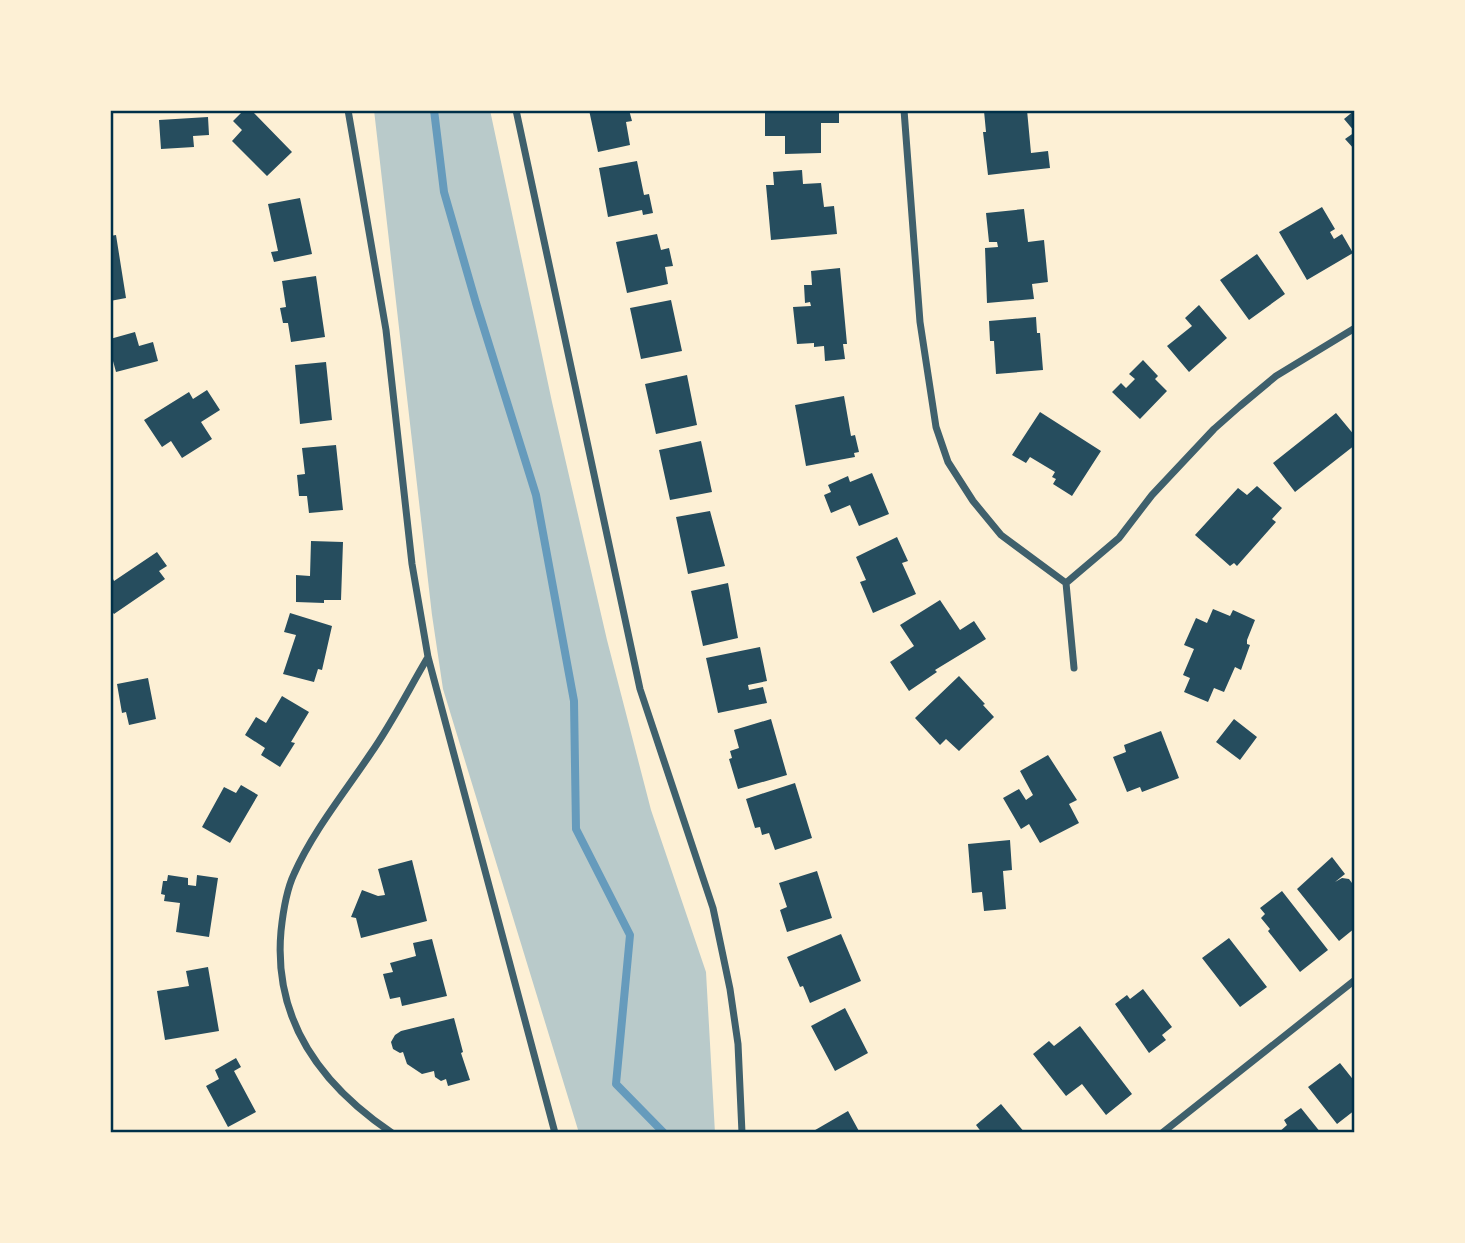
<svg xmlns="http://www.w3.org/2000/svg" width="1465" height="1243" font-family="Quicksand,sans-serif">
<rect width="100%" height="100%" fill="#fdf0d5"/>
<path fill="#b9caca" d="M374,110H490L552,402L607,640L651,810L706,972L715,1133H579L443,689L432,615Z"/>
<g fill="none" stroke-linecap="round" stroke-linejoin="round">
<path stroke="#669bbc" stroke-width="8" d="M434,110L444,192L476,303L536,495L574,701L576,829L630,935L616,1084L664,1133"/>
</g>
<path fill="#264d5e" d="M244,110H251L292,152L267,176L232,141L242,130L233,121Z
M589,110H629L632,121L626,122L630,145L598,152Z
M765,110H839V123H821V153L785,154V136H765Z
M1027,110L1031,153L1048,151L1050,168L988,175L983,132H986L984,111Z
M1355,110V150L1345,139L1355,132L1344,119Z
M208,117L209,135L193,136L194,147L161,149L159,120Z
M637,161L644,195L649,194L653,213L643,215L642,210L608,217L599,168Z
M802,170L803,184L821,183L824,207L834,206L837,234L771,240L766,185H774L773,172Z
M300,198L312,254L274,262L271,252L278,251L268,204Z
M1322,207L1335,229L1330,232L1334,239L1342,234L1353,253L1307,280L1279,232Z
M1024,209L1028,242L1044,240L1048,282L1032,284L1034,299L987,303L985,248L998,247L997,242H989L986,213Z
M657,234L661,250L669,248L673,266L665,267L668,284L627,293L616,242Z
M116,235L126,298L110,301V236Z
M1257,254L1285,294L1249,320L1220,280Z
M840,268L847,344H843L845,359L825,361L824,346L814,347V343L797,344L793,307L811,306L810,302L805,303L804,285H812L811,271Z
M316,276L325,337L291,342L288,323H283L280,308L286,307L282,281Z
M671,300L682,351L641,359L630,308Z
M1199,305L1227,338L1189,372L1167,346L1192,326L1185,318Z
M1036,317L1037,333H1040L1043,370L996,374L994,341H990L989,321Z
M135,332L139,346L153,342L158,361L116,372L110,350V339Z
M1143,360L1158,376L1155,379L1167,391L1140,419L1112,392L1121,383L1126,388L1135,379L1129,374Z
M326,362L332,420L300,424L295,365Z
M687,375L697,425L656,434L645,384Z
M207,390L220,410L201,422L212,439L182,458L171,441L162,447L144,420L189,392L193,399Z
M844,396L851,436L855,435L859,452L854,453L855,457L806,466L795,405Z
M1040,412L1101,451L1072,496L1053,484L1056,479L1052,477L1055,472L1030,457L1026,463L1012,455Z
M1336,413L1355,436V445L1295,492L1273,463Z
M701,441L712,492L670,500L659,450Z
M336,445L343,510L309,513L307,496H299L297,475L305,474L302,448Z
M872,473L889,514L859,526L850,505L831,513L824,495L831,492L828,485L848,476L850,482Z
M1257,486L1282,508L1272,519L1276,522L1237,566L1234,563L1230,566L1195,535L1238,488L1247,495Z
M710,511L725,566L688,574L676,517Z
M897,537L908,561L902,563L916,594L873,613L860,582L866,580L856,557Z
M311,541L343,542L341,600H324V603L296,602V575L310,576Z
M157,552L167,566L159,571L165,579L114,614L110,609V580L113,579L114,581Z
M728,583L738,638L703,646L691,591Z
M940,600L960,630L974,621L986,639L935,670L937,672L909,691L890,662L914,646L900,625Z
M1213,609L1230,616L1233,610L1255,620L1247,640V644L1250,645L1241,670L1235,667L1224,692L1214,688L1208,702L1184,692L1190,678L1183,675L1194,649L1184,645L1196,618L1207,623Z
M290,613L332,626L322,670L318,669L314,682L283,674L296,635L284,632Z
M760,647L767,681L748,685L749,690L763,687L767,703L718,713L706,658Z
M959,676L985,704L983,705L994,717L959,751L946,739L940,745L915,718Z
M148,678L156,719L129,725L126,712L122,713L117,684Z
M282,696L309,712L291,742L295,743L280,767L261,755L265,748L245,735L256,717L266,723Z
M771,719L787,775L738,789L729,759L732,758L730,751L739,748L734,730Z
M1234,719L1257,737L1240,760L1216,742Z
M1161,731L1179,778L1142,792L1140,787L1127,792L1113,757L1126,752L1124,745Z
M1048,755L1077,800L1069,804L1079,823L1040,843L1029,824L1021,829L1003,798L1019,789L1026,800L1033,795L1020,771Z
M795,783L812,838L775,850L769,833L762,835L760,827L755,828L746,799Z
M241,785L258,795L230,843L202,827L224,787L236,793Z
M1010,840L1012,870L1003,871L1006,909L984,911L982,892L972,893L968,844Z
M1332,857L1345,874L1335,882L1342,878L1349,879L1355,887V928L1339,941L1297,889Z
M412,860L427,921L361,938L356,918L351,917L362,890L378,896L385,895L378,869Z
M817,871L832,918L787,932L780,910L787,907L779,883Z
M168,875L188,878V885L196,886L197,875L218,878L209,937L176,932L180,903L164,901L165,895L161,894L163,881H167Z
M1282,891L1328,950L1300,972L1268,931L1270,929L1261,918L1265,914L1260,908Z
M841,934L861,981L810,1003L803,986L800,987L787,957Z
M1229,938L1267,987L1240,1007L1202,958Z
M432,939L447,996L402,1006L400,997L390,999L383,974L393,972L390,963L416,956L413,943Z
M208,967L219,1031L165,1040L157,991L189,986L186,971Z
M1143,989L1172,1027L1162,1035L1166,1040L1149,1053L1115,1004L1127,995L1130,999Z
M845,1008L868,1053L835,1071L811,1026Z
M454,1018L463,1052L461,1053L470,1080L448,1086L446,1079L441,1081L435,1077L434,1071L422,1074L407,1064L403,1052L400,1053L393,1049L391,1042L395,1035L401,1031Z
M1080,1026L1132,1094L1106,1115L1082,1084L1066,1096L1033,1054L1049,1041L1054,1046Z
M236,1058L241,1067L234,1071L256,1112L228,1127L206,1086L219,1079L215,1070Z
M1340,1063L1355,1082V1110L1337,1124L1308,1087Z
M1001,1104L1025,1133H982L976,1125Z
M1301,1108L1321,1133H1278L1287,1125L1284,1120Z
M848,1111L860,1133H810Z"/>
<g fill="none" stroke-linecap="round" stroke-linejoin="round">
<path stroke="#3f606c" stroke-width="7" d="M348,110L386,330L412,564L428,657L555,1133
M516,110L640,689L713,908L730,989L738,1044L742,1133
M904,110L920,322L936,427L948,462L973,501L1001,535L1066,583
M1074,668L1066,583L1119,538L1152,495L1214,429L1240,406L1276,376L1355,328
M392,1133C321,1085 273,1020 281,931C283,912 286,891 294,874C313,831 345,792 371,753C392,723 409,689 428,657
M1162,1133L1355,980"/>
</g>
<rect width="1465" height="1243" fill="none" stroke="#fdf0d5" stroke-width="224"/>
<rect x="112" y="112" width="1241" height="1019" fill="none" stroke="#003049" stroke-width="2.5"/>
</svg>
